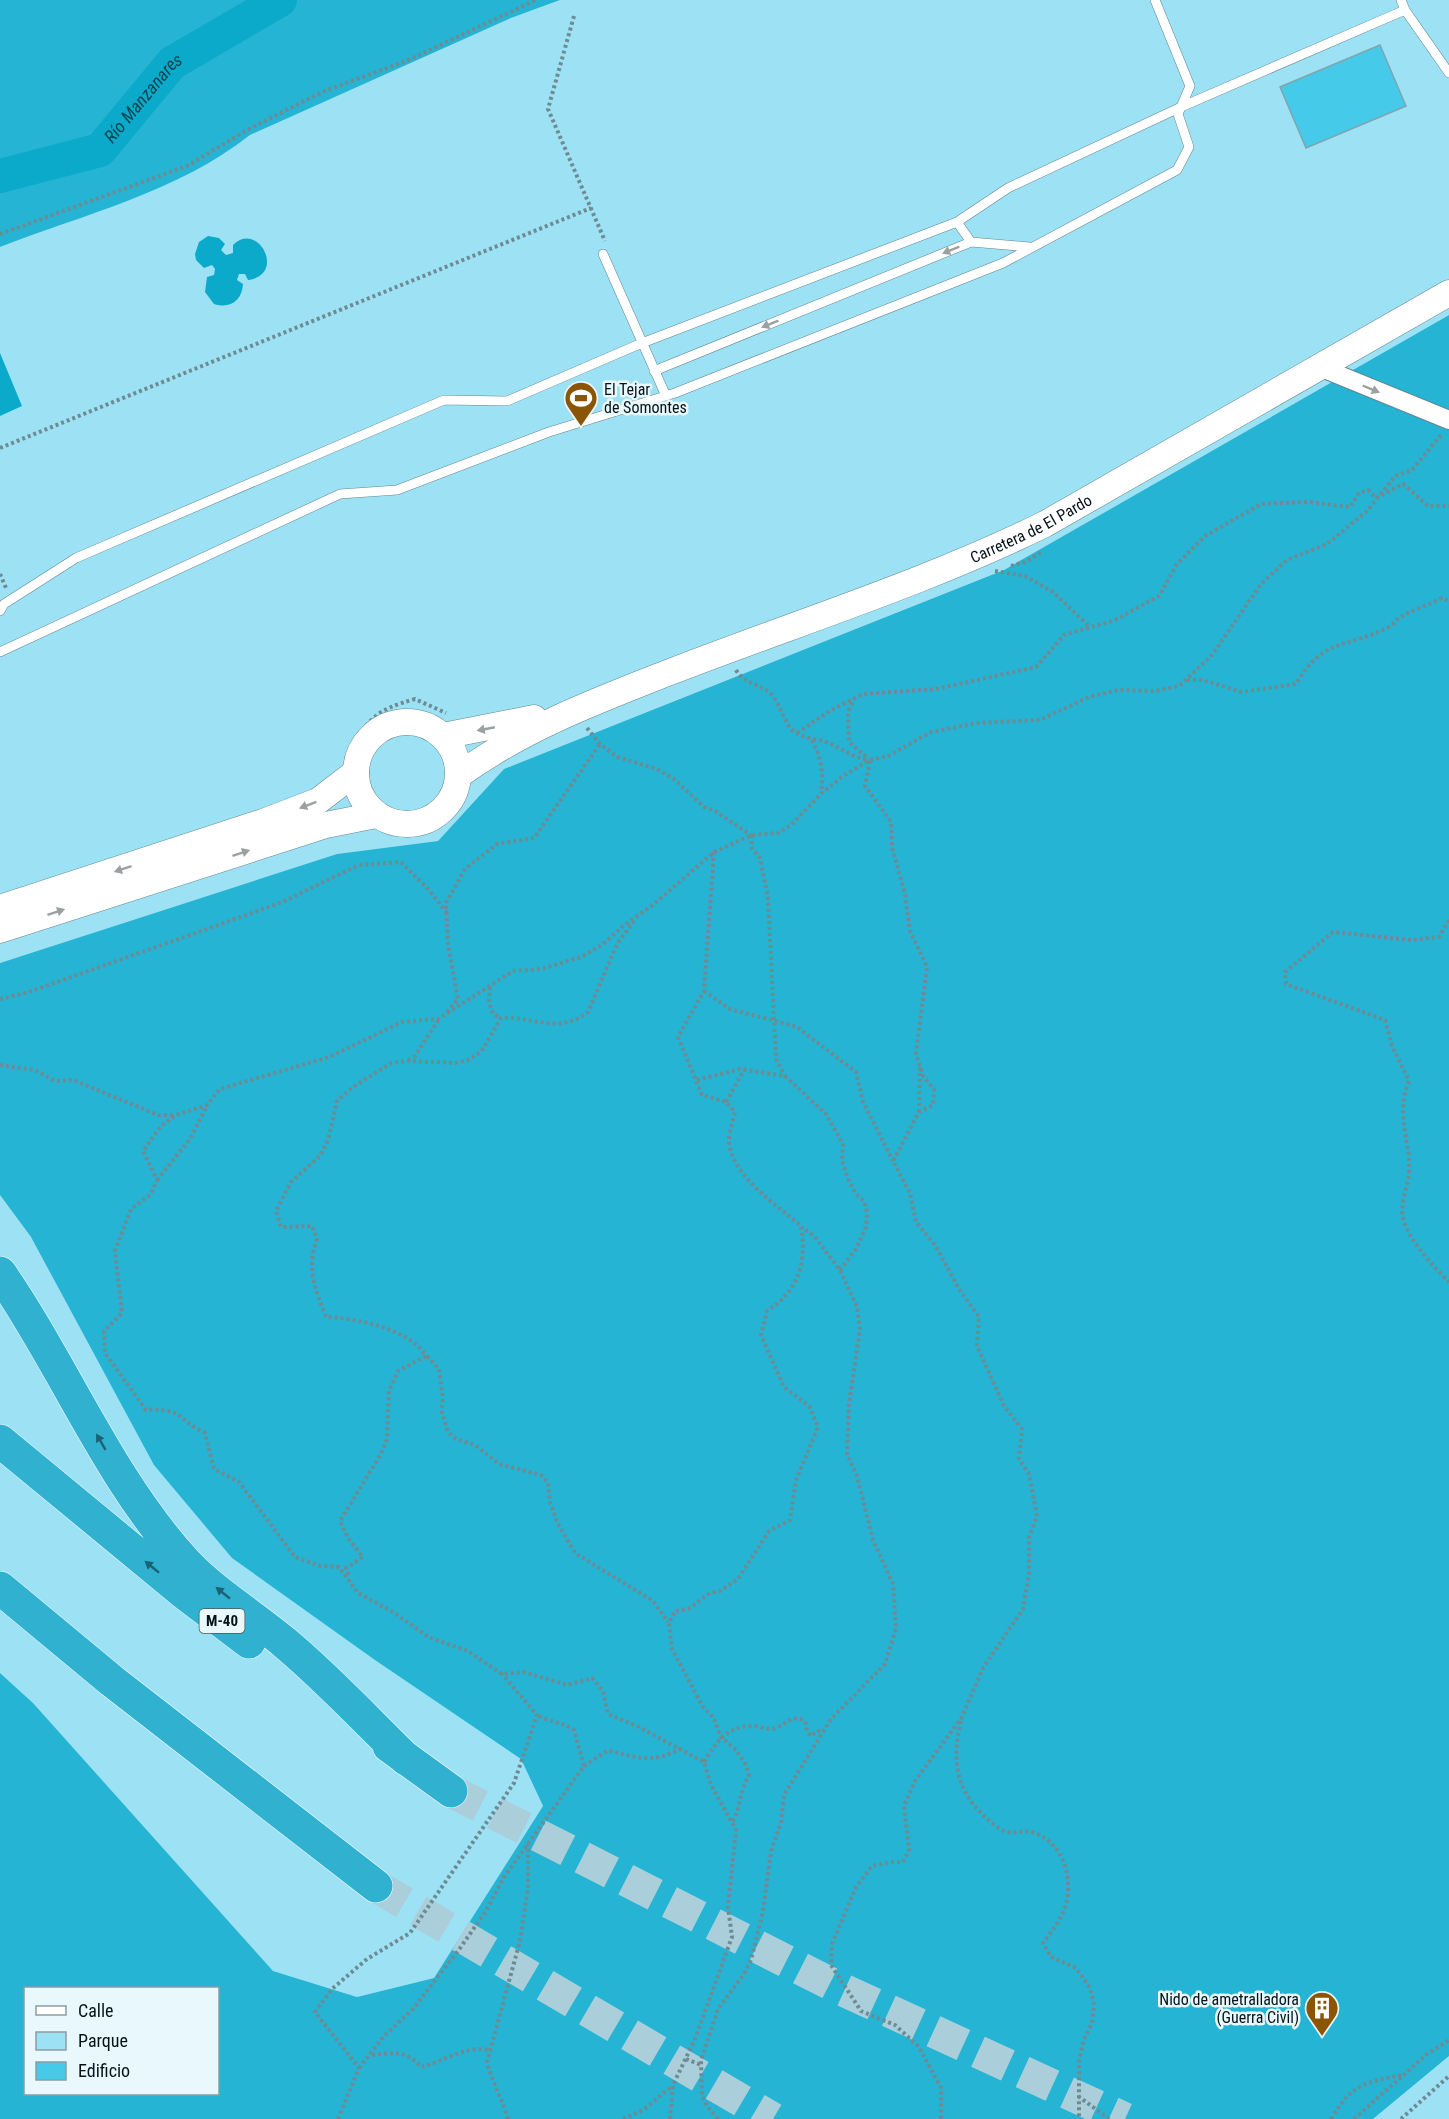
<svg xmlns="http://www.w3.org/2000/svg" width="1449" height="2119" font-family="'Roboto Condensed',sans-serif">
<rect width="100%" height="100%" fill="#c7f0fc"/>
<path fill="#9de1f4" d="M560,0H1449V315L1004,570L504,769L438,841L337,854L0,963V247C85,214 178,192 250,135L511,18Z
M0,1195L31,1237L521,1759L543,1806L434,1978L357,1997L273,1971L33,1703L0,1673Z
M1449,2056V2119H1373Z"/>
<path fill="#25b4d3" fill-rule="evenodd" d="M0,0H560L511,18L250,135C178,192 85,214 0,247Z
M1449,315V2056L1373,2119H0V1673L33,1703L273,1971L357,1997L434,1978L543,1806L521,1759L375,1660L232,1558L154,1465L31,1237L0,1195V963L337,854L438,841L504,769L1004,570ZM26,1988H218V2094H26Z"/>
<path fill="#0caaca" d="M208,236L219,238L225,244L221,250L226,255L233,253V245C258,220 287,275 248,280L245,274H239L237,280L243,284C242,301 230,309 214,304L205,292L207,277L214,275L215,269L212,265L204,268L196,260L195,254L199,242Z
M0,353L22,406L0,416Z"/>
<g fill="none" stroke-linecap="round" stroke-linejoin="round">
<path stroke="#0caaca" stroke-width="34" id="s1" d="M0,176L100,150L172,63L280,0"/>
</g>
<path fill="#46caea" stroke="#7ea5b0" stroke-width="1.5" d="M1380,45L1406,106L1306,148L1280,87Z"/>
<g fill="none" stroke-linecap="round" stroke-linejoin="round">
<path stroke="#aacfda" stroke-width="33" stroke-dasharray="33 16" stroke-linecap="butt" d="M451,1791L839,1988L1125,2119
M376,1886L773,2119"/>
<defs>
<path id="lane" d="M1405,10L1449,73
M957,222L971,242
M603,254L666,396
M654,371L971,242L1029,247
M0,611L4,604L76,558L444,400L507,401L642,343L957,222L1008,188L1181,107L1405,10L1401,0
M0,652L340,494L397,490L549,432L675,393L1003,263L1177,170L1189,147L1178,114L1190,86L1155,0"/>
<path id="street" d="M1317,366L1449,420"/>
<g id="secondary">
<circle cx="407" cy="773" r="51"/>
<path d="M443,736L534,718"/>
<path id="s2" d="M459,775C524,728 596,701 670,672C796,623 925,583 1045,524L1449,293"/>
<path d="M0,908L263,822L318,801L356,772"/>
<path d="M0,930L326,825L376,815"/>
</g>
<path id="highway" d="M0,1273C65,1367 108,1478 186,1563C212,1591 254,1617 285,1643C327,1678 366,1720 406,1759
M0,1441L183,1592L249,1642
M0,1588L112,1681L376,1886
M389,1746L451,1791"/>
</defs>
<use href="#lane" stroke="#608691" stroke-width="10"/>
<use href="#street" stroke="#608691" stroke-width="20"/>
<use href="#secondary" stroke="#608691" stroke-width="27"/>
<use href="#highway" stroke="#fff" stroke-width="34"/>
<path stroke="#6e8b93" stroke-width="4" stroke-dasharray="3 3" stroke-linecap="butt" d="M574,16L548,109L605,241
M0,234L187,166L247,130L322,92L406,61L536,0
M0,448L591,208
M1011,566L1025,562L1042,552
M995,571L1025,576L1053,592L1089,626
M0,574L6,588
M736,670C743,683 759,684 770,693C779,702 782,715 789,726C798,740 817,737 831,744C844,750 854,758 869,760
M1187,680H1203L1241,692L1296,684C1324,636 1347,649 1389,627C1393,625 1395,621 1399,618C1412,610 1429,605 1442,598L1449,601
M855,697L848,712L849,742L869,759
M587,728L600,744L617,757L657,769L674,779L704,807L715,811L751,835
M797,733L831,710L863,694L936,689L1036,667L1064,635L1115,620L1159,596L1177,564L1205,536L1261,504L1308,502L1350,507L1359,493L1368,490L1376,498L1403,484L1428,506H1449
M812,740C821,758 824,772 821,793
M350,751C370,717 376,710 415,699L446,713
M870,761L865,786L891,822L892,847L905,894L910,931L927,967L916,1054L923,1076L934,1089L933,1105L919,1112L893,1161L910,1193L916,1222L935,1245L959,1289L979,1317L977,1346L1004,1406L1022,1429L1019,1459L1029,1474L1037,1516L1029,1537V1574L1023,1609L983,1668L962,1717L915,1781L904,1806L909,1850L903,1862H891L872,1866L856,1887L832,1944L831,1965L861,2011L895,2025L919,2047L941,2088V2119
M752,835L751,847L760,858L768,898L776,1059L785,1076
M714,852L704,991L678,1037L702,1095L726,1102L735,1112C733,1121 729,1132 729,1140C730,1175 778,1206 801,1226C807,1263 799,1290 767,1311L761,1335L784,1387L809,1406L818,1427L796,1480L790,1520L769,1531L738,1579L720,1591L710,1593L688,1609L675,1611L669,1623L672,1649L703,1707L714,1718L720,1736L736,1750L746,1765L749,1776C739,1792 741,1807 732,1823
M1449,920L1439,937L1411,940L1333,932L1285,972L1286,984L1385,1020L1392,1046L1409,1081C1395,1118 1411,1139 1409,1173C1407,1192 1397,1208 1406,1227C1415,1247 1434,1267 1449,1282
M490,987L489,1002L493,1014L501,1018
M704,991L730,1009L797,1027L856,1072L863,1102L893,1161
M0,999L29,992L280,903L359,865L401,862L428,889L447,913
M447,1012L458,999L448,945L446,903L465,869L497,844L534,838L600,744
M408,1060L415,1056L439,1019
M0,1065L35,1070L55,1081L73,1080L158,1115H175
M697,1080L740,1069L785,1076L826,1114L843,1144L842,1160L848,1179L856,1194L864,1201L867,1212L866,1227L856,1249L840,1270
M726,1102L744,1070
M919,1112L920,1066
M157,1180L190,1139L207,1106
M427,1356L439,1369L443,1399L441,1410L448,1432L456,1439L475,1445L499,1464L541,1475L548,1483L550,1502L558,1524L575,1553L653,1601L668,1622
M348,1575L346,1568L363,1557L348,1538L340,1521L381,1454L387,1439L389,1391L398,1371L426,1356C410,1329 356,1318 326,1317C315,1288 306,1270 317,1239L312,1226L281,1227L276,1211L291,1182L320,1156L328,1140L337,1101L353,1087L391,1063L408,1061L455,1063L468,1060L481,1052L501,1018C534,1016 558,1035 588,1012L617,944L634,921
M961,1721C952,1757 955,1788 982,1814C988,1820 996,1827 1004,1831C1013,1835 1025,1829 1035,1833C1064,1844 1074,1880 1065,1907C1061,1920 1051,1932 1043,1943L1051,1957L1076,1968L1090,1988L1094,2005L1092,2023L1084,2039L1079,2061V2119
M704,1762C717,1741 727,1726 753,1726C761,1726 768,1731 776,1728C786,1724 793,1714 805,1721L807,1731L811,1736L817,1731L824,1730
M584,1766L608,1750C636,1758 655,1764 681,1748
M372,2055C394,2053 405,2049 421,2067C443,2062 469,2043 491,2051
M686,2059L701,2065
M359,2068L384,2036L412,2010L458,1951L486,1911L504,1877L584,1766L574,1730C562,1722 550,1722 537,1715
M1078,2096L1109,2119
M338,2119L359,2068L315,2012L332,1989L367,1959L410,1933L514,1783L537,1715L502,1674
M508,2119C502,2099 492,2082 487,2062L520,1941L528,1888V1844
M623,2119L643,2110L672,2086
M670,2119L673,2085L695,2039L732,1937L728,1907L736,1830L711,1785L704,1762L639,1727L608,1714L603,1691L592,1678L567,1685L524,1672L502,1674L468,1651L430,1638L393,1612L358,1593L339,1567L320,1566L295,1557L239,1482L214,1469L205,1433C176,1420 187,1408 146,1410L105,1353L104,1331L122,1313L115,1251L131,1209L151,1194L157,1180L143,1151L161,1126L176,1115L207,1105L220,1089L329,1057L402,1022L438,1019L513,971L541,969L581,957L602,945L622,927L654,904L714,852L752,835L778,833L791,825L821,794L843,776L870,760L888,756L931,732L977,723L1040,720L1089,697L1118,690L1155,691L1179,686L1212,655L1261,584L1287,560L1327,544L1367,511L1395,476L1412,470L1441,435
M718,2119L707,2106L702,2096L701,2060L718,2009L744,1974L751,1960L763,1911L771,1851L781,1823L784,1795L831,1719L885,1664L896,1629L893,1584L873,1540L857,1476L847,1454L849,1404L860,1329L857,1307L840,1270L814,1236L802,1227
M1331,2119C1351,2085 1364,2082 1402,2075
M1354,2119L1426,2055L1449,2040
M1401,2119L1449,2076"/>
<use href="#lane" stroke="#fff" stroke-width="9"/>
<use href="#street" stroke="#fff" stroke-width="18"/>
<use href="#secondary" stroke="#fff" stroke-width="26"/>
<use href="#highway" stroke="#30b1d0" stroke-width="33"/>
</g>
<defs><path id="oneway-solid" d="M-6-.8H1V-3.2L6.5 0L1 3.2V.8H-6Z" transform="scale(1.5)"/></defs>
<g fill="#9ba1a2">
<use href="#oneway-solid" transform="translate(951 250) rotate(158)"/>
<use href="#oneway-solid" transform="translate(770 324) rotate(158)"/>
<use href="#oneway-solid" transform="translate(1371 389) rotate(23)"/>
<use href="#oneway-solid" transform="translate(486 729) rotate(169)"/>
<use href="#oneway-solid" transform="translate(308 805) rotate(159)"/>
<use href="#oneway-solid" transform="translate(241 853) rotate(-18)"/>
<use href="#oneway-solid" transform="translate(123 869) rotate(162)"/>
<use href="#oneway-solid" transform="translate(56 912) rotate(-18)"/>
</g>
<g fill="#1a6274">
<use href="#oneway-solid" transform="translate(101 1442) rotate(-120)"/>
<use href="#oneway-solid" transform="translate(152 1567) rotate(-141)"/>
<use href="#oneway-solid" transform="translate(223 1593) rotate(-141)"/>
</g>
<defs>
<symbol id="stadium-pin" viewBox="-11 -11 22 30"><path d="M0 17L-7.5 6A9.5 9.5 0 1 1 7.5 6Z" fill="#8b5505" stroke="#e8f8fd"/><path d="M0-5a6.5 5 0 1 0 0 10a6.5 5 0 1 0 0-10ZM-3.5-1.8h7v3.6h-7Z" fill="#fff"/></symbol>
<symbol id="building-pin" viewBox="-11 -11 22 30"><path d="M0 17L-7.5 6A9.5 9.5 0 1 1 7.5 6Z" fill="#8b5505" stroke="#e8f8fd"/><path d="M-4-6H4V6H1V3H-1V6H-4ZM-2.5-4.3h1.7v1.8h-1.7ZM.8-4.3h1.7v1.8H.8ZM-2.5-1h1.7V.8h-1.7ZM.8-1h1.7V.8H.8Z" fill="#fff"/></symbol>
</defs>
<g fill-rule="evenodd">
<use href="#stadium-pin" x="562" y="379" width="38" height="52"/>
<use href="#building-pin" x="1303" y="1989" width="38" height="52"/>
</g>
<g text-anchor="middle" stroke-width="5" stroke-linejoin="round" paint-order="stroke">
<rect fill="#e8f8fd" stroke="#49585c" stroke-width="1.5" x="199.5" y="1609" width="45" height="24" rx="4.5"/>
<g font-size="15" font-weight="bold" fill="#051317">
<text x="222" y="1626">M-40</text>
</g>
<g font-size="16" fill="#051317" stroke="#e8f8fd" text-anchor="start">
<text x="604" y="395">El Tejar<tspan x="604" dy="18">de Somontes</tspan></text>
<text x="1299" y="2005" text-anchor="end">Nido de ametralladora<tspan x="1299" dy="18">(Guerra Civil)</tspan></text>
</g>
<g font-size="16" fill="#051317" stroke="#e8f8fd">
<text dy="6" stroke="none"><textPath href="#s2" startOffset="624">Carretera de El Pardo</textPath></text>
</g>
<g font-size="18" font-style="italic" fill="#0a4552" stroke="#e8f8fd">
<text dy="6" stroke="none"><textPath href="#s1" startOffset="171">Río Manzanares</textPath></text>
</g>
</g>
<rect x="24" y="1987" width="195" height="108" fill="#e8f8fd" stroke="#8d9ca1" stroke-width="1.5"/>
<rect x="36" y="2006" width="30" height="9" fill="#ffffff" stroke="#8d9ca1" stroke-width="1.5"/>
<text x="78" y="2017" font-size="18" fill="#051317">Calle</text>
<rect x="36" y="2032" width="30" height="18" fill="#9de1f4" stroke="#8d9ca1" stroke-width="1.5"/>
<text x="78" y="2047" font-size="18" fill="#051317">Parque</text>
<rect x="36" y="2062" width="30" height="18" fill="#46caea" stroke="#8d9ca1" stroke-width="1.5"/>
<text x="78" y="2077" font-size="18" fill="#051317">Edificio</text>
</svg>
